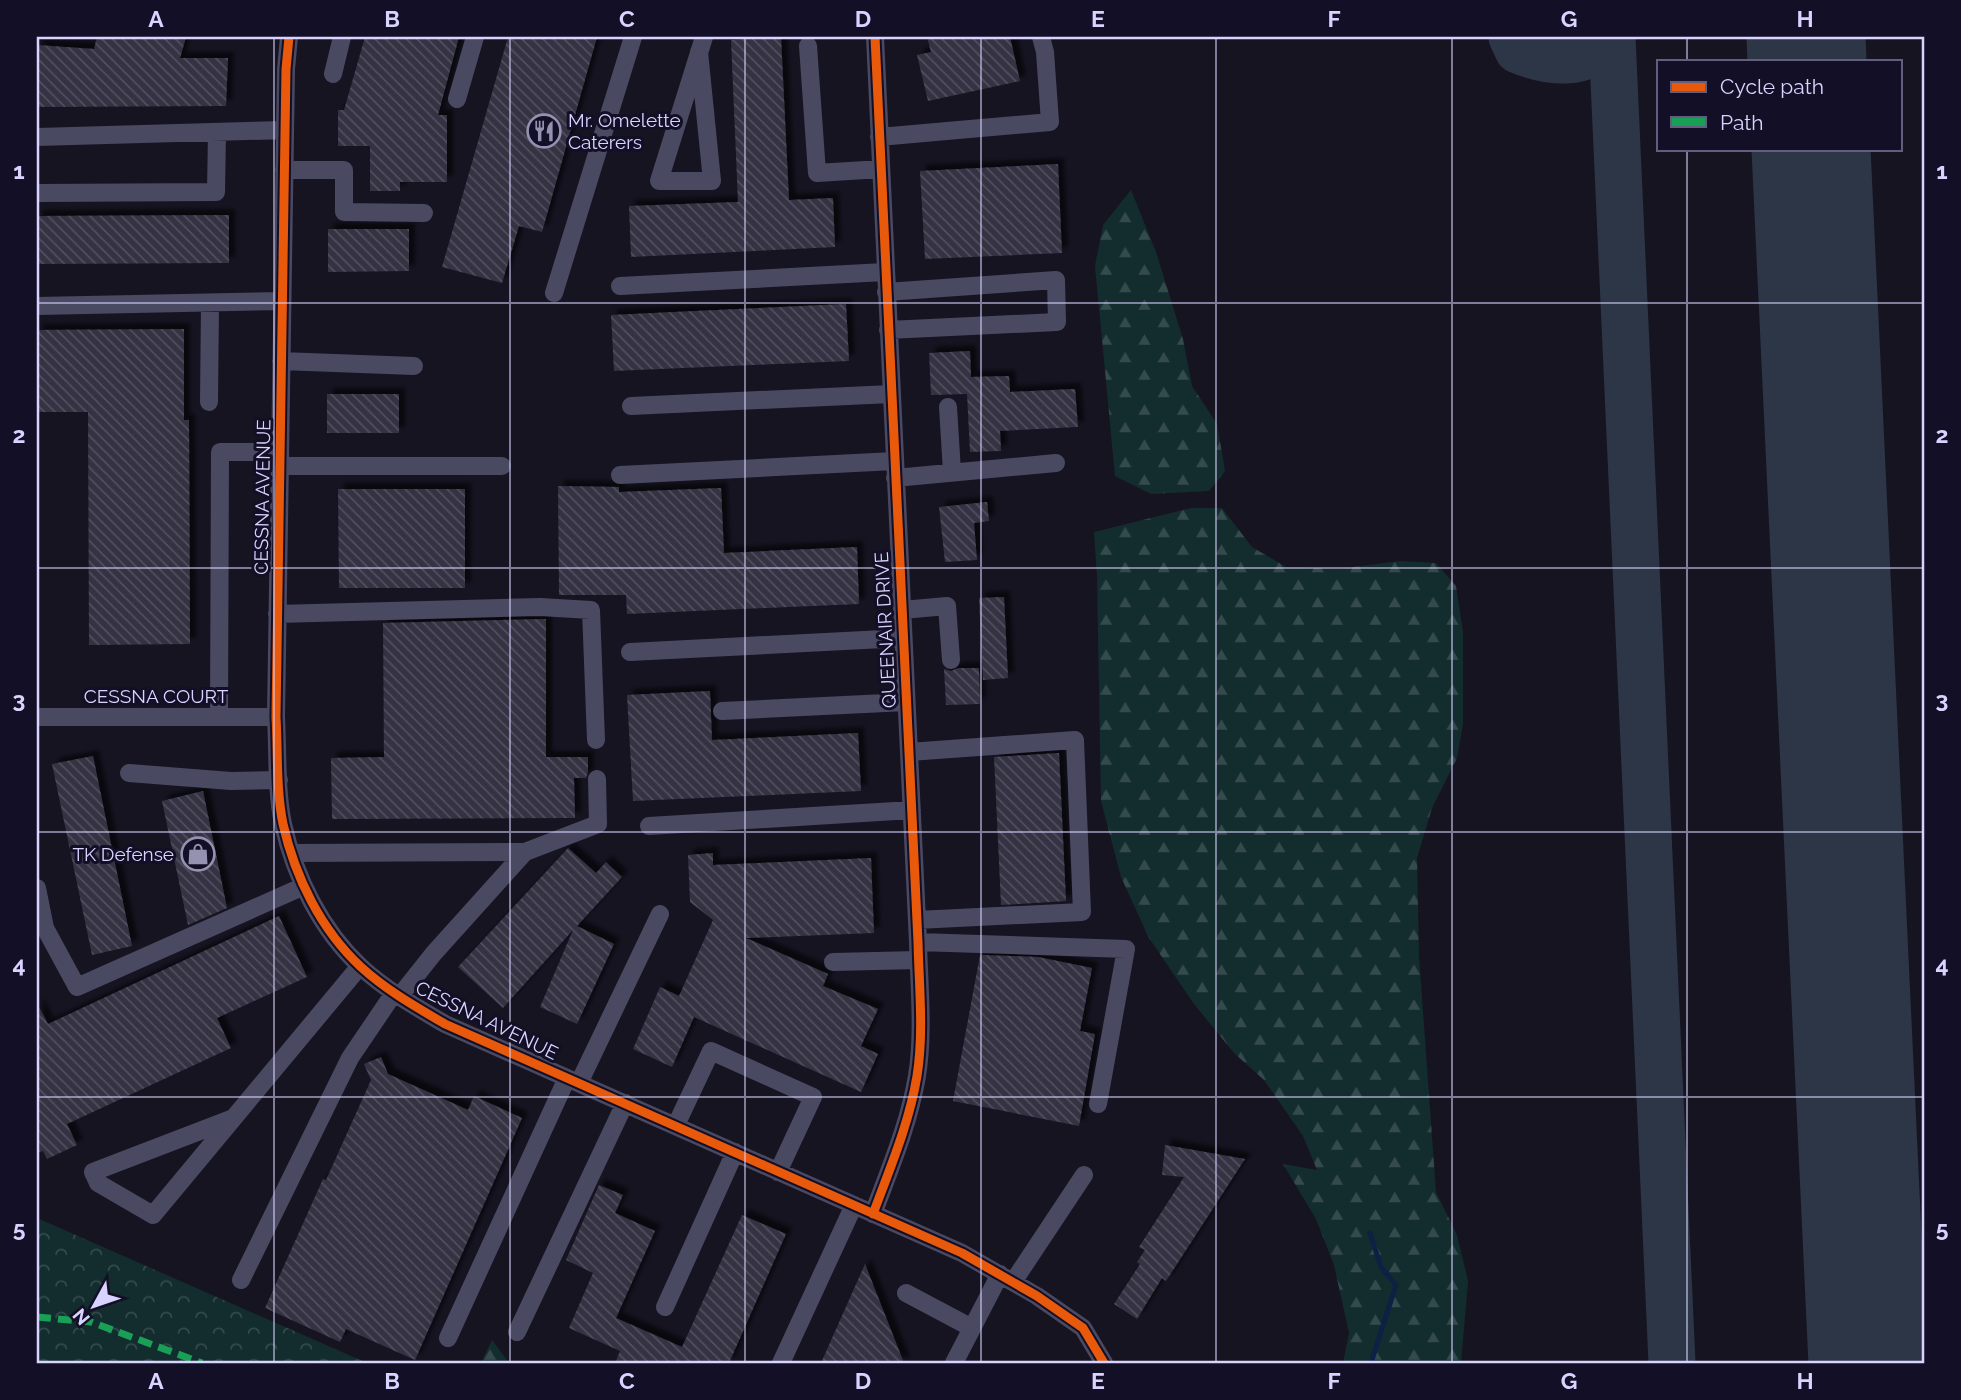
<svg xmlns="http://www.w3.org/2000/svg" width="1961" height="1400" font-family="Raleway,sans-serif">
<defs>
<pattern id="forest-firs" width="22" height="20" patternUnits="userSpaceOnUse" patternTransform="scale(1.75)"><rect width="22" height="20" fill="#132c2d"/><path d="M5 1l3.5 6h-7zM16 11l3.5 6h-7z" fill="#354a4c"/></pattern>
<pattern id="park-crowns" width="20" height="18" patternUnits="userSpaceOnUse" patternTransform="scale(1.75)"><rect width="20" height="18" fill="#132c2d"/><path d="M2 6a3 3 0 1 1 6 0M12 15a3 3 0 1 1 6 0" fill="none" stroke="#354a4c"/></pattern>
<pattern id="building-back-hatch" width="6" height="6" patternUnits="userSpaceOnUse" patternTransform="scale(1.75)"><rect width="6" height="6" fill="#343243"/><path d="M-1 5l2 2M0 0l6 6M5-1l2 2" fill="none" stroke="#514f5f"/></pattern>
<filter id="shadow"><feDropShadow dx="6" dy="-6" stdDeviation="2" flood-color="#0009"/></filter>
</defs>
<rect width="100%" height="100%" fill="#161421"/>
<path fill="url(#forest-firs)" d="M1131,190L1156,252L1183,339L1192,386L1217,424L1225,471L1209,491L1151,494L1115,476L1095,266L1103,225Z
M1191,508H1222L1252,547L1286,567L1339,569L1400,561L1436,563L1456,586L1463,632V724L1457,758L1432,808L1417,858L1419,956L1436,1192L1457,1235L1468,1281L1461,1363H1343L1349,1333L1334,1265L1316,1219L1283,1164L1317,1170L1303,1136L1264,1080L1234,1053L1194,1004L1149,938L1121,877L1101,801L1097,576L1094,532Z
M492,1340L509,1363H481Z"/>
<path fill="url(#park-crowns)" d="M37,1218L367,1363H37Z"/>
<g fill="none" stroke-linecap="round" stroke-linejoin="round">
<path stroke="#0d2144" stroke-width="5" d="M1370,1233L1381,1267L1396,1285L1371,1363"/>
<path stroke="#2c3646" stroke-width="47" d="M1512,37L1518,50C1547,62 1589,69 1607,37
M1612,37L1672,1363
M1801,37L1804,61
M1810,149L1815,235"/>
<path stroke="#2c3646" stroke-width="119" d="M1806,37L1807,61
M1811,149L1868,1363"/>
</g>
<path fill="url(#building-back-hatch)" filter="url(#shadow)" d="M97,37H186L180,58H228L226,106L37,107V45L94,49Z
M365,37H459L438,115H447V182H400V191H370V146H338V110H344Z
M508,37H597L542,232L519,226L502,283L442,267Z
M781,37L789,200L833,198L835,247L631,257L629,206L738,202L731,40Z
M927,37H1010L1020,81L928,101L917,55L931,52Z
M1058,164L1062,253L925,259L920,171Z
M229,215V263L37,264V216Z
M328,229H409V271L328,272Z
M846,304L849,361L614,371L611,315Z
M184,329V420H189L190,644L89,645L88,412H37V330Z
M970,351L971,377L1009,376L1010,392L1075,389L1078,427L1000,431L1001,451L970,452L967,394L931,395L929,353Z
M327,394H399V433H327Z
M558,486L619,487V492L721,488L724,553L857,547L859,604L627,614L626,595H559Z
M338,489H465V588H339Z
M987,502L989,521L974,523L977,560L945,562L939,507Z
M1004,597L1008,678L983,680L979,598Z
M546,619V757H588V772L586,778H574L575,818L332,819L331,758L384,757L383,623Z
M958,668H979L980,704L946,705L944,669L951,671Z
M710,691L712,740L858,733L861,791L633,801L627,695Z
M1059,753L1066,901L1001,905L994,757Z
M93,756L132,946L92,955L52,764Z
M203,791L227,908L188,925L162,801Z
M568,848L596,873L606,862L622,877L577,926L614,944L577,1024L540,1007L573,930L503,1008L458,967Z
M713,853V865L871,858L874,933L746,938L828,974L823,986L878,1009L861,1046L878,1054L861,1092L694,1017L672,1067L633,1049L660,987L679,996L713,920L690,902L688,855Z
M279,916L307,977L217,1018L231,1048L67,1124L77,1145L47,1159L43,1151L37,1153V1003L48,1024Z
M980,955L1038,957L1092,968L1080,1031L1095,1034L1079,1126L953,1101Z
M381,1057L388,1074L468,1110L474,1096L522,1118L415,1360L346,1329L340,1342L265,1308L323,1179L326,1180L371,1080L364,1064Z
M1165,1145L1245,1159L1166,1281L1162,1278L1137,1319L1114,1304L1140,1264L1137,1262L1145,1250L1139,1247L1184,1177L1162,1175Z
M599,1185L623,1195L615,1213L655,1231L616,1318L682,1347L742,1215L786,1234L729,1363H615L620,1351L569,1328L593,1273L566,1260Z
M865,1264L904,1363H821Z"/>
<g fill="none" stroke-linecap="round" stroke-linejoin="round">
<path stroke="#4a4962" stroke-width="18" d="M289,37L286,69L276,717C278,752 276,790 283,824C295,877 321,930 361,967C386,990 416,1007 445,1024L962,1253L1037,1296L1083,1328L1104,1363
M808,46L817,173L881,169
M699,52L712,181H659L704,37
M333,74L342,37
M457,99L475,37
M37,137L285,130
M879,137L1050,122L1045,52L1041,37
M284,170H344V212L424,213
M37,193L216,192L217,132
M620,286L885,272
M886,292L1056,280L1057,322L888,330
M554,293L633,37
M37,306L282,301
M281,361L414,366
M209,402L210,303
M631,406L891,394
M948,407L952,472
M280,466H502
M620,475L894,461
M895,478L1056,463
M902,610L947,606L951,660
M277,614L540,607L591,610L596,740
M630,652L903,638
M722,711L906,702
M37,717H276
M219,717L220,452H280
M909,752L1075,740L1082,912L917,920
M129,773L231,781L279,780
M649,826L912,810
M525,852L598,824L597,779
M292,853L525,852L434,953L399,997
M37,888L45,928L77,987L304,886
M918,942L1126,949L1098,1104
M833,962L918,960
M579,1083L660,914
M231,1119L93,1172L98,1183L153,1215L360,966
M676,1125L711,1051L813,1097L778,1172
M873,1214C890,1168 909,1124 917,1076C924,1032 919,986 918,942L875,37
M241,1280L350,1058L394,993
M1013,1282L1084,1175
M906,1293L972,1328
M665,1307L735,1152
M517,1332L625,1103
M448,1338L567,1078
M781,1363L854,1205
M954,1363L1000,1274"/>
<path stroke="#1a9f57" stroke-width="7" stroke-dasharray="14 7" stroke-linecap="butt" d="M37,1317L91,1322L202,1363"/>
<defs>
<path id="cycleway" d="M289,37L286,69L276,717C278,752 276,790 283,824C295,877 321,930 361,967C386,990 416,1007 445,1024L962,1253L1037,1296L1083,1328L1104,1363
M873,1214C890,1168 909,1124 917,1076C924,1032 919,986 918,942L875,37"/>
</defs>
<use href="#cycleway" stroke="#130f26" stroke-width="13"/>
<use href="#cycleway" stroke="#e8590c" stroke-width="9"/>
</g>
<path fill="none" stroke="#d9d4ff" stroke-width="2" stroke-opacity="0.55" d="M274,37V1363M510,37V1363M745,37V1363M981,37V1363M1216,37V1363M1452,37V1363M1687,37V61M1687,149V1363M37,303H1924M37,568H1924M37,832H1924M37,1097H1924"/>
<defs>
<symbol id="restaurant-ring" viewBox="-11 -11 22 22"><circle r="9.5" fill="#130f26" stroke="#9591b1" stroke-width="1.5"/><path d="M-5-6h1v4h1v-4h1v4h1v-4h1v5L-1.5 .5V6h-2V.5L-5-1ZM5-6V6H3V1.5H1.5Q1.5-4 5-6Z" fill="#9591b1"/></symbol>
<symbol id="shop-ring" viewBox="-11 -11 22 22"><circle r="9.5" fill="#130f26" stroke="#9591b1" stroke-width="1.5"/><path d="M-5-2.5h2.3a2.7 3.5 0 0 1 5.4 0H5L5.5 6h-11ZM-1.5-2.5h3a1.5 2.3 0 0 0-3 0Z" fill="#9591b1"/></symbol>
</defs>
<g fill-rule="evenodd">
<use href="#restaurant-ring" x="525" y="112" width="38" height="38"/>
<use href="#shop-ring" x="179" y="835" width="38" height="38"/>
</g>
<g text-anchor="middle" stroke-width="6" stroke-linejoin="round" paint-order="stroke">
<g font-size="19" fill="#d9d4ff" stroke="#130f26" text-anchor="start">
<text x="568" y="127">Mr. Omelette<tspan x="568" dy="22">Caterers</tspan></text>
<text x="174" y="861" text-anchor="end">TK Defense</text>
</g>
<g font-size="19" fill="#d9d4ff" stroke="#130f26">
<text transform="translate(262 497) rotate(-89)" y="7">CESSNA AVENUE</text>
<text transform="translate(885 630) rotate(-93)" y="7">QUEENAIR DRIVE</text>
<text x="156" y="703">CESSNA COURT</text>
<text transform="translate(487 1020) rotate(26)" y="7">CESSNA AVENUE</text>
</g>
</g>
<rect width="1961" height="1400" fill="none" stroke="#130f26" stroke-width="77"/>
<rect x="1657" y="60" width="245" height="91" fill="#130f26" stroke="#625e7d" stroke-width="2"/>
<rect x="1671" y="82" width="35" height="10" fill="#e8590c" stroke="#625e7d" stroke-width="2"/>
<text x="1720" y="94" font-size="21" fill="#d9d4ff">Cycle path</text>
<rect x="1671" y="117" width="35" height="10" fill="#1a9f57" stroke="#625e7d" stroke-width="2"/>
<text x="1720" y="130" font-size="21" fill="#d9d4ff">Path</text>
<g transform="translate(94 1306) rotate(230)" stroke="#130f26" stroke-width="5" paint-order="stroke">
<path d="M0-5L12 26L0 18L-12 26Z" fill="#d9d4ff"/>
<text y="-10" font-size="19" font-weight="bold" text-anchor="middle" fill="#d9d4ff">N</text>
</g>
<rect x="38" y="38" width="1885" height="1324" fill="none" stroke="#d9d4ff" stroke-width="2.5"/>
<g font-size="23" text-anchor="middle" font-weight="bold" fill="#d9d4ff">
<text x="156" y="27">A</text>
<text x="392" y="27">B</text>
<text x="627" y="27">C</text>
<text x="863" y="27">D</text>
<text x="1098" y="27">E</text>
<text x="1334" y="27">F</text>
<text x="1569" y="27">G</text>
<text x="1805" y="27">H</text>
<text x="19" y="179">1</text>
<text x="1942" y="179">1</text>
<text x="19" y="443">2</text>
<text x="1942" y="443">2</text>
<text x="19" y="708">3</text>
<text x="1942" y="708">3</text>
<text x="19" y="973">4</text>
<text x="1942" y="973">4</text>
<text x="19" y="1237">5</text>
<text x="1942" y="1237">5</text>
<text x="156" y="1389">A</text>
<text x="392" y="1389">B</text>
<text x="627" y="1389">C</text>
<text x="863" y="1389">D</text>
<text x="1098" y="1389">E</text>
<text x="1334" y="1389">F</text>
<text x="1569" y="1389">G</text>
<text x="1805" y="1389">H</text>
</g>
</svg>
